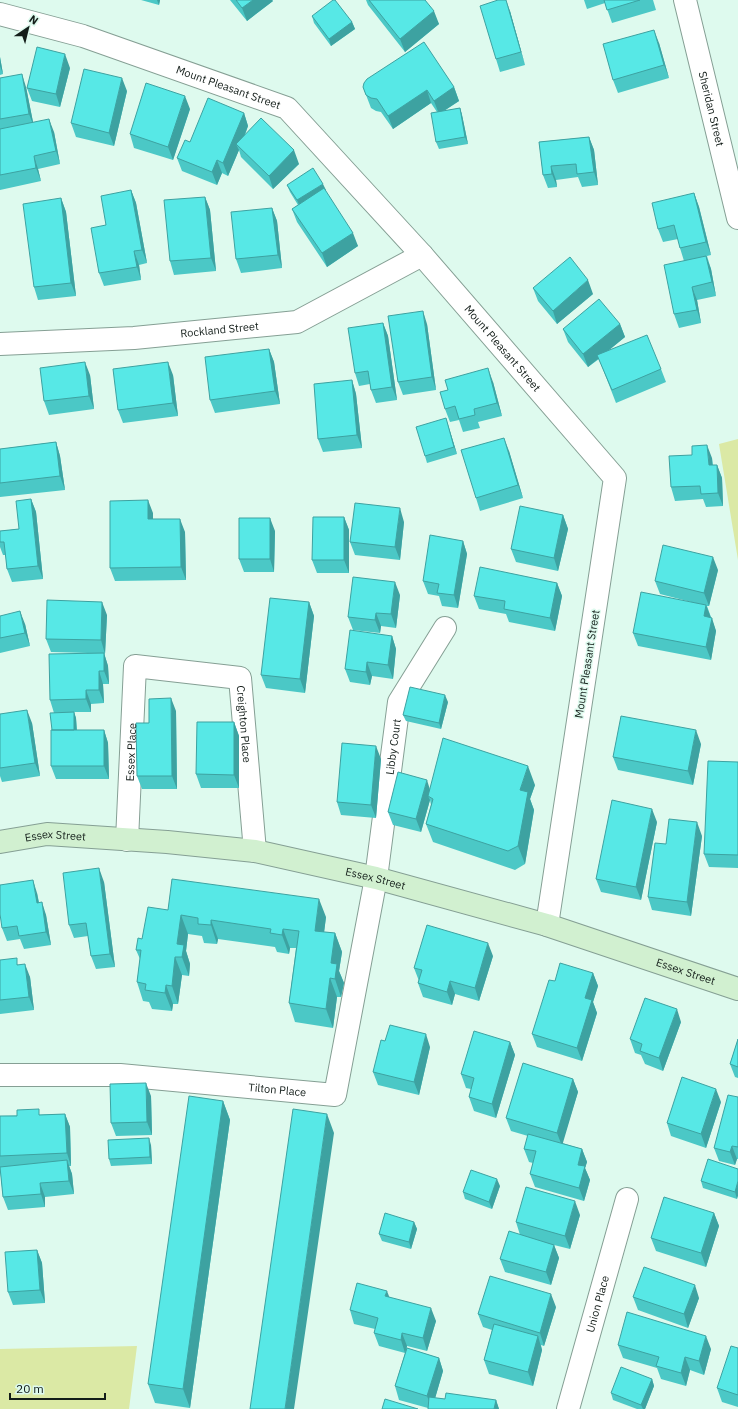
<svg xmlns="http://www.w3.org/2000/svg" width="738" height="1409" font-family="'IBM Plex Sans',sans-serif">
<rect width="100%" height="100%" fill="#defaee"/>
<path fill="#dbe9a5" d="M738,439V560L719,444Z
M137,1346L129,1409H0V1349Z"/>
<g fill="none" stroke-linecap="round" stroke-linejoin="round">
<defs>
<g id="minor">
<path id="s1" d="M685,0L738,218"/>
<path id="s2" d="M0,14L83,36L287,108L422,255L615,478L547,925"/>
<path id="s3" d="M0,344L134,338L297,322L422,255"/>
<path id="s4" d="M127,840L135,666L240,678L255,851"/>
<path id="s5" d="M0,1075H120L335,1095L376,878L399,702L445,628"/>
<path id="s6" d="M568,1409L627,1199"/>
</g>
<g id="secondary">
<path id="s7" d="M0,842L47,834L167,842L255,851L376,878L547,925L738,989"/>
</g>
</defs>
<use href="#minor" stroke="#859f94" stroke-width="24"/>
<use href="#secondary" stroke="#859f94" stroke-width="24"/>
<use href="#minor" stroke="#fff" stroke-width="22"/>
<use href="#secondary" stroke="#d1f0d0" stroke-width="22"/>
</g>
<path fill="#4bc8c6" d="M141,0H160L159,5Z
M230,0H272L273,1L247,21Z
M366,0H425L439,24L405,52L368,5Z
M584,0H653L656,10L612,23L605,3L587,9Z
M510,11L525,65L500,72L496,59Z
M312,16L352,22L355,29L331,46L314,23Z
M659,43L669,78L618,93L613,80Z
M0,57L3,74L0,75Z
M70,68L60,107L32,101L27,88Z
M0,78L26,87L33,122L54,132L60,164L38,169L41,181L0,190Z
M363,87H454L459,101L444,111L460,108L462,115L468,144L439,149L436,142L437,112L431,103L393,129L381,112L376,111L371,108Z
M127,91L114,146L76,137L71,123Z
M190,109L173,160L134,148L130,134Z
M244,113L248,126L245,135L299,164L273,189L241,157L239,150L228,176L222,173L217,185L182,171L177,158L190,142Z
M589,137L594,150L598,185L582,187L578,177L556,180L557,187L548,188L543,175L539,142Z
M287,185L326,190L325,191L358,246L327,267L297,222L292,209L298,205L290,192Z
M131,190L136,203L147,263L139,265L141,280L104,286L99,273L106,225Z
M694,193L699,207L711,255L707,256L711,269L716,296L697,300L701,323L679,328L674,314L684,261L680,248L678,239L663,242L658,229Z
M205,197L210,210L216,271L174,275L170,261Z
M61,198L66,212L76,296L38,300L34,287Z
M272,208L277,221L282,268L241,273L236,259Z
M533,288L593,294L557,324L538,301Z
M383,323L388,336L397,400L376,403L371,390L370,384L359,386L355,373Z
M427,324L436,390L403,395L398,382Z
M620,324L625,337L608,351L661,369L666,382L616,403L599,359L588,367L568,342L563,329Z
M269,349L274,362L280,404L215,413L210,400Z
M90,375L94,409L49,415L44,401Z
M173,375L178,416L123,423L118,410Z
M352,380L356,394L362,448L323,452L318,439Z
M493,382L502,416L478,422L480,428L463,432L459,420L450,422L445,409Z
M446,418L457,454L427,463L425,456Z
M56,442L60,456L65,490L0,497V449Z
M509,451L523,498L480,511L476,498Z
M712,458L713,465H717L722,478L723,506L706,507L703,499L675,501L671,487Z
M31,499L36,512L43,579L12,582L7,569L6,555H3L0,547V531L19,529Z
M153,513V519L185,532L186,580L115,581L110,568Z
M563,515L568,529L558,571L516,562L511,549Z
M344,517L349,530V573H317L312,560Z
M404,522L400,560L355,555L350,542Z
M275,531L274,572H244L239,559Z
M463,541L467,554L458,608L442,606L439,596L428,594L423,581Z
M718,570L709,606H707L716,631L711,660L638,646L633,633L691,602L660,594L655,581Z
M557,583L562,596L555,631L509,622L506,614L479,609L474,596Z
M400,595L396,628L381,626L380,633L353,630L348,617Z
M309,602L314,616L305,693L266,688L261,675Z
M107,615L105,654L104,653L108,666L109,684H103L104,703L91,704V712H74L76,718L77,730H104L108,743L109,779H56L51,766L54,713L50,700L87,653L51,652L46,639Z
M0,616L25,624L30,646L0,653Z
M392,636L396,649L393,679L372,676L370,685L350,682L345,669Z
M448,702L441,729L406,721L403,715Z
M176,711L177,789H142L137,776L149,723Z
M0,714L32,723L40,776L2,782L0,776Z
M234,722L239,736V788H201L196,774Z
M701,744L693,785L618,770L613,757Z
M381,759L376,818L341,815L337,802Z
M738,762V868L709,867L704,854Z
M535,785L530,799L534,810L525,864L515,870L433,842L426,824L431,805L430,800L421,832L393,825L388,812L430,789Z
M657,822L641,900L601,892L596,879Z
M702,836L691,916L652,910L648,897Z
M104,882L115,967L96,969L91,956L88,936L74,938L69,925Z
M37,893L39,902L46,915L51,945L24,949L20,939L7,941L2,928Z
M168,910L326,917L324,932L335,933L342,952L339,971L344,983L341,997H337L333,1028L295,1022L289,1003L296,948H290L289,954L277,952L275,947L218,939L217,944L204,943L202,936L188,934L186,951L190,964L189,976L182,975L178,1004H173L172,1011L152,1009L149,1002L143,1001L137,982L140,959L136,950L142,939Z
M493,956L479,1001L455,994L452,1005L423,997L418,983L419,981L414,968Z
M0,960L19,965L30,977L34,1010L0,1014Z
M593,973L598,986L593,1002L597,1013L582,1061L537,1047L532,1034L555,981Z
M681,1022L663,1071L645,1064L641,1055L635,1053L630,1039Z
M738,1039V1078L735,1077L730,1064Z
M385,1041L430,1047L419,1095L378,1085L373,1072Z
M510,1042L515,1055L496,1118L474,1111L469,1097L471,1089L466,1088L461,1074Z
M573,1079L578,1092L562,1143L582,1149L587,1162L585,1168L590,1180L584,1201L535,1187L530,1174L533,1163L529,1162L524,1149L528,1136L511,1131L506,1118Z
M151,1096L152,1135L116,1136L111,1123Z
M738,1097V1159H737L735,1165L719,1161L714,1148Z
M223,1101L230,1120L190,1408L155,1403L148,1384Z
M721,1102L706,1148L671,1136L667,1123Z
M65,1114L70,1127L71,1166H69L72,1174L74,1194L45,1197V1207L8,1210L3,1197L0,1168V1116Z
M151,1145L152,1164L111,1166L109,1159Z
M738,1169L737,1199L703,1188L701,1181Z
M500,1186L492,1209L465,1199L463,1192Z
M714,1213L719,1226L706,1267L656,1251L651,1238Z
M580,1215L570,1249L554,1245L559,1258L551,1285L505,1272L500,1259L520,1235L516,1222Z
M414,1222L417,1229L411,1249L382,1241L379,1234Z
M37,1250L42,1263L45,1303L13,1305L8,1292Z
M389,1297L436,1321L427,1351L407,1346V1348L439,1358L443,1371L435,1398L445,1399L496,1400L499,1409H428V1408L399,1400L395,1386L405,1353L379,1346L374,1333L375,1329L354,1324L350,1310Z
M633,1297L699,1298L688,1328L638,1310Z
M556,1307L544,1346L541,1345L542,1350L533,1386L489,1374L484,1360L492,1330L483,1327L478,1314Z
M618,1345L711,1349L704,1375L690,1370L686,1386L661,1379L657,1368L623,1358Z
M738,1348V1407L722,1402L717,1388Z
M652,1379L654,1386L645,1409H637L613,1400L611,1393Z"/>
<path fill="#3da2a1" d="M157,0H160L159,5Z
M253,0H272L273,1L247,21L242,8Z
M506,0L510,11L525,65L521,52Z
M434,11L439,24L405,52L400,39Z
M352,22L355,29L331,46L329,39Z
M654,30L659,43L669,78L664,65Z
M65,54L70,68L60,107L56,94Z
M0,57L3,74L0,66Z
M22,74L26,87L34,127L29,114Z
M122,78L127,91L114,146L109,133Z
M454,87L459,101L439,114L434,101Z
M427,90L431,103L393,129L388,116Z
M185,96L190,109L173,160L168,147Z
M460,108L462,115L468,144L465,137Z
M244,113L248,126L240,147L236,144L239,150L228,176L223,163Z
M49,119L54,132L60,164L56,151Z
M589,137L594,150L598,185L594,172Z
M294,150L299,164L273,189L269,176Z
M34,156L38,169L41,181L36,168Z
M217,160L222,173L217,185L212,172Z
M551,166L556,180L557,187L552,174Z
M323,184L326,190L300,207L297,200Z
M131,190L136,203L147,263L142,250Z
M694,193L699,207L711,255L706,242Z
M205,197L210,210L216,271L211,258Z
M61,198L66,212L76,296L71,283Z
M272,208L277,221L282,268L278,255Z
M353,233L358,246L327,267L322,253Z
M134,251L139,265L141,280L137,267Z
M706,256L711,269L716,296L712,282Z
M588,280L593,294L557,324L553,311Z
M692,287L697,300L701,323L697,310Z
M423,311L427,324L436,390L432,377Z
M383,323L388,336L397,400L392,387Z
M620,324L625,337L588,367L583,354Z
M269,349L274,362L280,404L275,391Z
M85,362L90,375L94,409L89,396Z
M168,362L173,375L178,416L173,403Z
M488,368L493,382L502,416L497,403Z
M352,380L356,394L362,448L357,435Z
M446,418L448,425L457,454L454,447Z
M504,438L509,451L523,498L518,485Z
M56,442L60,456L65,490L60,476Z
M707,445L712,458L713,479L709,465Z
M717,465L722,478L723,506L718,493Z
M31,499L36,512L43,579L38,566Z
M148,500L153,513V532L148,519Z
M400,508L404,522L400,560L395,547Z
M563,515L568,529L558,571L554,558Z
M344,517L349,530V573L344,560Z
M270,518L275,531L274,572L270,559Z
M180,519L185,532L186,580L181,567Z
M463,541L467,554L458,608L454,595Z
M713,557L718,570L709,606L704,593Z
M395,582L400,595L396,628L391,614Z
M557,583L562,596L555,631L550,618Z
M102,602L107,615L105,654L101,640Z
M309,602L314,616L305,693L300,679Z
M706,605L711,618L704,616Z
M20,611L25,624L30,646L25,633Z
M376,613L381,626L380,633L375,620Z
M712,618L716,631L711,660L706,647Z
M392,636L396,649L393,679L388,665Z
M104,653L108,666L109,684L104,671Z
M367,662L372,676L370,685L366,672Z
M99,671L103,684L104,703L99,690Z
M86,690L91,704V712L86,699Z
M445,695L448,702L441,729L439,723Z
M171,698L176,711L177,789L172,776Z
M27,710L32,723L40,776L35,763Z
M74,712L76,718L77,737L74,730Z
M234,722L239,736V788L234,775Z
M104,730L108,743L109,779L104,766Z
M696,730L701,744L693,785L688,771Z
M376,746L381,759L376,818L371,805Z
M528,766L535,785L530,799L534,810L525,864L518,846L520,790Z
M427,780L431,793L428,796L430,800L421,832L416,819Z
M652,809L657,822L641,900L636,887Z
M697,822L702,836L691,916L687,902Z
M99,868L104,882L115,967L110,954Z
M33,880L37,893L41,916L37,903Z
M319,899L326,917L322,949L315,931Z
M42,902L46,915L51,945L46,932Z
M181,915L188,934L186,951L190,964L189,976L177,944Z
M211,920L218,939L217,944L211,925Z
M283,929L290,948L289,954L282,935Z
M335,933L342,952L339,971L344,983L341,997L335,979L331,963Z
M488,943L493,956L479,1001L475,988Z
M175,957L182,975L178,1004L172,986Z
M25,964L30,977L34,1010L29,997Z
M593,973L598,986L593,1002L597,1013L582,1061L577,1048L585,998Z
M330,978L337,997L333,1028L326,1009Z
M450,981L455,994L452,1005L447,992Z
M166,985L173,1004L172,1011L165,993Z
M677,1009L681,1022L663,1071L659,1058Z
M426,1034L430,1047L419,1095L414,1082Z
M510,1042L515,1055L496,1118L492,1104Z
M573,1079L578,1092L562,1146L557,1133Z
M146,1083L151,1096L152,1135L147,1122Z
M716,1089L721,1102L706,1148L701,1134Z
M223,1101L230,1120L190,1408L183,1389Z
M65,1114L70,1127L71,1166L67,1153Z
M327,1114L334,1133L294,1409H285Z
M149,1138L151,1145L152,1164L150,1157Z
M732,1146L737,1159L735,1165L730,1152Z
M582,1149L587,1162L585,1168L590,1180L584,1201L579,1188L578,1165Z
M67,1160L72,1174L74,1194L69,1181Z
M497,1179L500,1186L492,1209L489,1202Z
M738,1181V1196L737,1199L735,1192Z
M40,1183L45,1197V1207L41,1194Z
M575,1201L580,1215L570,1249L565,1236Z
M714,1213L719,1226L706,1267L701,1253Z
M414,1222L417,1229L411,1249L409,1242Z
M554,1245L559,1258L551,1285L546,1272Z
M37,1250L42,1263L45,1303L40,1290Z
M695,1285L699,1298L688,1328L684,1314Z
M387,1291L392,1304L385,1296Z
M551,1294L556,1307L544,1346L540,1333Z
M431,1308L436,1321L427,1351L423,1338Z
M402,1333L407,1346L405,1353L401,1340Z
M538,1336L542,1350L533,1386L528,1372Z
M706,1336L711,1349L704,1375L699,1361Z
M685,1357L690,1370L686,1386L681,1373Z
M439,1358L443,1371L432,1409L427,1396Z
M652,1379L654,1386L645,1409H643L641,1405Z
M496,1400L499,1409H494Z"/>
<path fill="#57e8e6" stroke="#3da2a1" d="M236,0H253L242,8Z
M333,0H335L352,22L329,39L312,16Z
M369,0H425L434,11L400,39Z
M498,0H506L521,52L496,59L480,6Z
M604,0H640L607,10Z
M654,30L664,65L613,80L603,44Z
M424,42L454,87L434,101L427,90L388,116L377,99L371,98L366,95L363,87L364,83L367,79Z
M37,47L65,54L56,94L27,88Z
M84,69L122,78L109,133L71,123Z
M22,74L29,114L0,119V78Z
M146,83L185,96L168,147L130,134Z
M208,98L244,113L223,163L217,160L212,172L177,158L185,140L190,142Z
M460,108L465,137L436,142L431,113Z
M261,118L294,150L269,176L236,144Z
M49,119L56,151L34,156L36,168L0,175V129Z
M589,137L594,172L577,174L576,164L551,166L552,174L543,175L539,142Z
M313,168L323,184L297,200L287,185Z
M324,188L353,233L322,253L292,209Z
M131,190L142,250L134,251L137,267L99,273L91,228L106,225L101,196Z
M694,193L706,242L680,248L674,225L658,229L652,203Z
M205,197L211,258L170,261L164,200Z
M61,198L71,283L34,287L23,204Z
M272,208L278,255L236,259L231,212Z
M706,256L712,282L692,287L697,310L674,314L664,265Z
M570,257L588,280L553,311L533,288Z
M599,299L620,324L583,354L563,329Z
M423,311L432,377L398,382L388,316Z
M383,323L392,387L371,390L368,371L355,373L348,328Z
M647,335L661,369L612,390L597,355Z
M269,349L275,391L210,400L205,357Z
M85,362L89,396L44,401L40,368Z
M168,362L173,403L118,410L113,369Z
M488,368L497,403L474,409L475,415L459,419L455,406L445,409L440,392L448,390L445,380Z
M352,380L357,435L318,439L314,384Z
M446,418L454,447L425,456L416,427Z
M504,438L518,485L476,498L461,450Z
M56,442L60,476L0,483V449Z
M707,445L709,465H717L718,493L701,494L700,486L671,487L669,456L692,455V446Z
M31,499L38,566L7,569L4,542H0V531L19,529L16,501Z
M148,500V519H180L181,567L110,568V501Z
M355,503L400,508L395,547L350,542Z
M520,506L563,515L554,558L511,549Z
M313,517H344V560H312Z
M239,518H270V559H239Z
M430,535L463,541L454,595L437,593L439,584L423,581Z
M663,545L713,557L704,593L655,581Z
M480,567L557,583L550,618L504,609L505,601L474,596Z
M353,577L395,582L391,614L376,613L375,620L348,617Z
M641,592L706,605L704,616L712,618L706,647L633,633Z
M270,598L309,602L300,679L261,675Z
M47,600L102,602L101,640L46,639Z
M20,611L25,633L0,638V616Z
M350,630L392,636L388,665L367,662L366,672L345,669Z
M104,653V671H99V690H86V699L50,700L49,654Z
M410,687L445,695L439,723L403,715Z
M171,698L172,776H137L136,723H149V699Z
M27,710L35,763L0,768V714Z
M74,712V730H52L50,713Z
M621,716L696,730L688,771L613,757Z
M197,722H234V775L196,774Z
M51,730H104V766H51Z
M443,738L528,766L520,790L528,792L518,846L508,851L426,824L433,799L428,796Z
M342,743L376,746L371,805L337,802Z
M708,761L738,762V855L704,854Z
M398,772L427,780L416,819L388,812Z
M612,800L652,809L636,887L596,879Z
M669,819L697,822L687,902L648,897L655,843L666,844Z
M99,868L110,954L91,956L86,923L69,925L63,873Z
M172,879L319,899L315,931L335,933L331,963L337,964L335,979L330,978L326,1009L289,1003L299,931L283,929L282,935L270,933L271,929L211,920V925L198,924V918L181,915L177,944L184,945L182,957H175L172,986L166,985L165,993L145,990L146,984L137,982L141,950H136L138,938L142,939L148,907L168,910Z
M33,880L37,903L42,902L46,932L19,936L17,926L2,928L0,914V885Z
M427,925L488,943L475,988L450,981L447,992L418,983L422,970L414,968Z
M17,958V965L25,964L29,997L0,1000V960Z
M560,963L593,973L585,998L592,1000L577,1048L532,1034L549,980L555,981Z
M645,998L677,1009L659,1058L640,1051L642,1044L630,1039Z
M390,1025L426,1034L414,1082L373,1072L381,1040L385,1041Z
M474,1031L510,1042L492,1104L469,1097L474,1078L461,1074Z
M738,1039V1067L730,1064Z
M523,1063L573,1079L557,1133L506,1118Z
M682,1077L716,1089L701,1134L667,1123Z
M146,1083L147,1122L111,1123L110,1084Z
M728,1095L738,1097V1147L732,1146L730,1152L714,1148Z
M189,1096L223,1101L183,1389L148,1384Z
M39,1109V1115L65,1114L67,1153L0,1156V1116H17V1110Z
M293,1109L327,1114L285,1409H250Z
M528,1134L582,1149L578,1165L585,1166L579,1188L530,1174L536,1151L524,1149Z
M149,1138L150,1157L109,1159L108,1140Z
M708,1159L738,1169V1181L735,1192L701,1181Z
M67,1160L69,1181L40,1183L41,1194L3,1197L0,1167Z
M471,1170L497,1179L489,1202L463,1192Z
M526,1187L575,1201L565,1236L516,1222Z
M664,1197L714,1213L701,1253L651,1238Z
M385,1213L414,1222L409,1242L379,1234Z
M509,1231L554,1245L546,1272L500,1259Z
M37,1250L40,1290L8,1292L5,1252Z
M644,1267L695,1285L684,1314L633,1297Z
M490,1276L551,1294L540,1333L478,1314Z
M357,1283L387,1291L385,1296L431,1308L423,1338L402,1333L401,1340L374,1333L378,1318L350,1310Z
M627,1312L706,1336L699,1361L685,1357L681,1373L656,1366L659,1357L618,1345Z
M494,1324L538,1336L528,1372L484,1360Z
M731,1346L738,1348V1395L717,1388Z
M407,1348L439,1358L427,1396L395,1386Z
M621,1367L652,1379L641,1405L611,1393Z
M446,1393L496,1400L494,1409H428L429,1397L445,1399Z
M385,1399L418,1409H382Z"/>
<g text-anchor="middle" stroke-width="3" stroke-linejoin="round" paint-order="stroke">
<g font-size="11" fill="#131d19" stroke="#defaee">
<text dy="4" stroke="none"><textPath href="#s2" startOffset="240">Mount Pleasant Street</textPath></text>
<text dy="4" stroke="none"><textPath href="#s1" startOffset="112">Sheridan Street</textPath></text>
<text dy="4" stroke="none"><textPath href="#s3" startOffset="220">Rockland Street</textPath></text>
<text dy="4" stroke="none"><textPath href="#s2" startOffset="625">Mount Pleasant Street</textPath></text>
<text transform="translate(587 664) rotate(-81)" y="4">Mount Pleasant Street</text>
<text dy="4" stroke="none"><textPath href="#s4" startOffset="326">Creighton Place</textPath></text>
<text dy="4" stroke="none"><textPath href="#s5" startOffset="689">Libby Court</textPath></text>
<text dy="4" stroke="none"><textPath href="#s4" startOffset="88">Essex Place</textPath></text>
<text dy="4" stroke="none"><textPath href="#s7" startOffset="56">Essex Street</textPath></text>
<text dy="4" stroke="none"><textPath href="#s7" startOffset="380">Essex Street</textPath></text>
<text dy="4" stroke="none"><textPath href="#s7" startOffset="704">Essex Street</textPath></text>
<text dy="4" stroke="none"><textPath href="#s5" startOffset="278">Tilton Place</textPath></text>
<text dy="4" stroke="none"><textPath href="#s6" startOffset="109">Union Place</textPath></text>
</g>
</g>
<g transform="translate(28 28) rotate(35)" stroke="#defaee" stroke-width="3" paint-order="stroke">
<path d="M0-3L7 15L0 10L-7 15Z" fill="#131d19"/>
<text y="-6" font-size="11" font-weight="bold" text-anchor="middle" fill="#131d19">N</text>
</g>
<path d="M10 1393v6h95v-6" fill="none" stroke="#131d19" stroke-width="2"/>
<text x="16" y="1393" font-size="12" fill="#131d19" stroke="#defaee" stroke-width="3" paint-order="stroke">20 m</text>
</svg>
